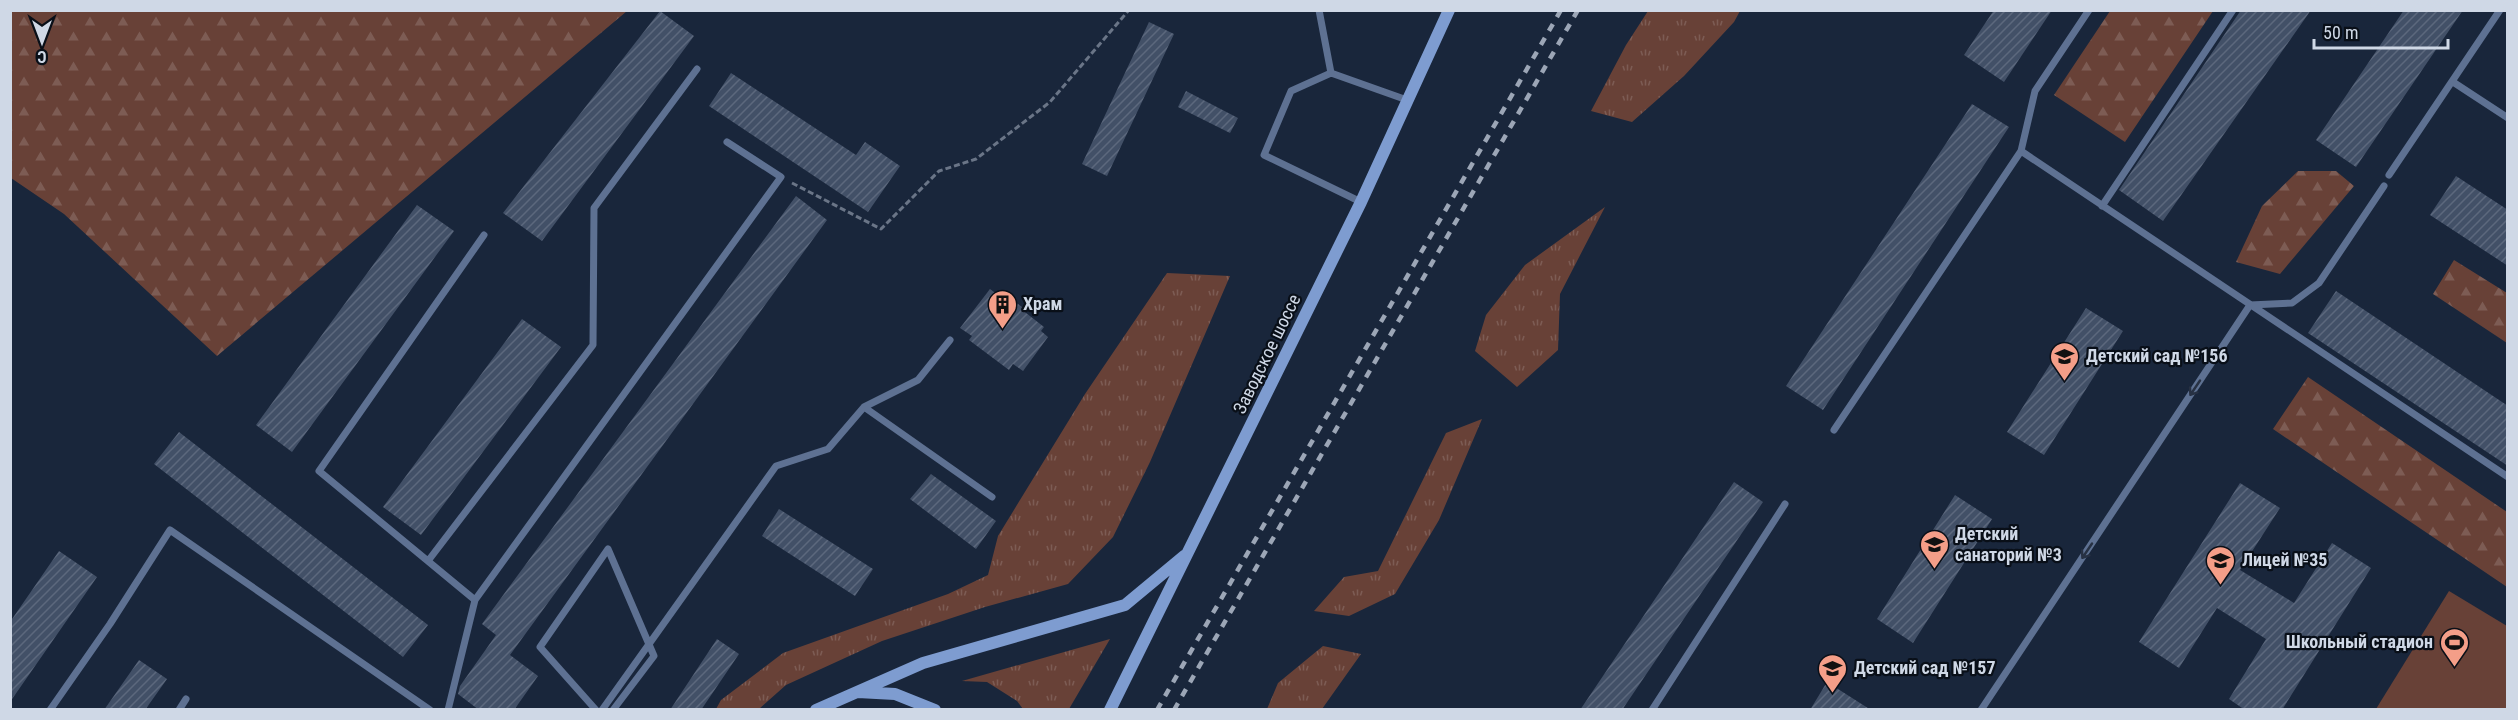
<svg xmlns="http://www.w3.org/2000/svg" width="2518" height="720" font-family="'Roboto Condensed',sans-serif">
<defs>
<pattern id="grass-tufts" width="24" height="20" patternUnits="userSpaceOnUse" patternTransform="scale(1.5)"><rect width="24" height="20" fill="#684137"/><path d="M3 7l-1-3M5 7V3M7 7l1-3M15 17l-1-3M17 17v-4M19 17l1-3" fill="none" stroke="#7d5c54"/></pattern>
<pattern id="forest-firs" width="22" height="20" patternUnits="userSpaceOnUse" patternTransform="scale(1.5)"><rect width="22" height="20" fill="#684137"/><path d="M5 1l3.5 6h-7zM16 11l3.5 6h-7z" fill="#7d5c54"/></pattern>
<pattern id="building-hatch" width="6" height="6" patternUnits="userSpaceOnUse" patternTransform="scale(1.5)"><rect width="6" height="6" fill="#425067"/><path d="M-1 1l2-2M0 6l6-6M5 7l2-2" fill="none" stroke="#5c687d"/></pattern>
</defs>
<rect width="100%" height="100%" fill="#19263b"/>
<path fill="url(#grass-tufts)" d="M1648,11H1740L1734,22L1684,76L1632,122L1591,111L1626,45Z
M1605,207L1560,294L1558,350L1517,387L1475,351L1486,315L1525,265Z
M1167,273L1230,276L1150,462L1113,537L1068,584L985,607L882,641L786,685L759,709H716L721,700L783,653L948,594L988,575L998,536L1085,394Z
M1482,419L1439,520L1395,594L1349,616L1314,611L1344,577L1378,571L1446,433Z
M1110,639L1069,709H1023L1017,701L987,682L962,681Z
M1323,646L1361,654L1322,709H1267L1278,683Z"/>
<path fill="url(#forest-firs)" d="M11,10H627V11L217,356L64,214L11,178Z
M2110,11H2213L2125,142L2054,95Z
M2298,171H2336L2354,186L2280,274L2236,262L2262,206Z
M2454,260L2507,293V343L2433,294Z
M2308,377L2507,512V587L2273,429Z"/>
<path fill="#684137" d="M2449,591L2507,626V709H2376Z"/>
<path fill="url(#building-hatch)" d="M1994,10H2052L2004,82L1964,55Z
M2241,10H2311L2163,221L2119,190Z
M2404,10H2463L2356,167L2316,140Z
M660,11L694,36L542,241L503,213Z
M1149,22L1174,34L1107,176L1082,164Z
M731,73L856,155L865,142L900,166L868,212L709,106Z
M1186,91L1238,118L1230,133L1178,107Z
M1972,104L2009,127L1823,410L1786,386Z
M2456,176L2508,210V266L2430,215Z
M796,196L827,220L510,655L538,676L514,710H479L458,694L460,686L496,635L482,624Z
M417,205L454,231L292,452L256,425Z
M990,289L1002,298L1005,294L1022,307L1021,309L1044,327L1041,331L1048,337L1023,371L1013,364L1009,370L969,340L972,336L960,328Z
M2336,291L2508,406V466L2308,333Z
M2086,308L2123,331L2044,455L2007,432Z
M522,319L561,347L421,535L383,507Z
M179,432L428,625L403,657L154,464Z
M931,474L996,521L976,549L910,499Z
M1734,482L1763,502L1622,710H1580Z
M2240,483L2280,508L2240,570L2294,603L2332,543L2371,568L2282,710H2245L2229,699L2266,639L2217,608L2179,668L2139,642Z
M1955,495L1992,519L1913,643L1877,619Z
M779,509L873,569L855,596L762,536Z
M59,551L97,577L10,702V622Z
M717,639L739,654L701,710H670Z
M139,660L167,679L145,710H104Z
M1827,682L1871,710H1810Z"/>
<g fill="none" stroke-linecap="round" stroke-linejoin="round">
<path stroke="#6a7587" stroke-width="3" stroke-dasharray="6 3" stroke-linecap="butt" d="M792,183L881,229L939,171L976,159L1050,102L1129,10"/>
<path stroke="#5e7192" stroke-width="7" d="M1319,10L1331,73L1291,91L1264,155L1361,202
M1331,73L1407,100
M2453,82L2508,118
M2021,151L2035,91L2089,10
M2389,175L2500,10
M2102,206L2233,10
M864,407L992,497
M1834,430L2021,151L2508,477
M428,561L593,345L594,208L697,69
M475,600L781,177L727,142
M50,710L110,624L170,530L430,710
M179,710L186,699
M448,710L475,600L319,471L484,235
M596,710L540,647L608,549L654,656L613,710
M602,710L776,466L828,449L864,407L918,380L950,340
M1652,710L1785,504
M1981,710L2250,305L2292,303L2319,283L2384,186"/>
<path stroke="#7e9cd0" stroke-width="12" d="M858,692L895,694L935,710
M816,710L923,663L1125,605L1184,556
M1110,710L1361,202L1449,10"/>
<path stroke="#9ca6b6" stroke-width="4.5" stroke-dasharray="8 8" stroke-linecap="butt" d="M1157,710L1561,10
M1174,710L1578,10"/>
</g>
<defs><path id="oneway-shaft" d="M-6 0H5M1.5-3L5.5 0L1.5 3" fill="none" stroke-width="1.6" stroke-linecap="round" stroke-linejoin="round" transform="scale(1.5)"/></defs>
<g stroke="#273143">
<use href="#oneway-shaft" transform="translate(2195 388) rotate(124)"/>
<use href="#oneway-shaft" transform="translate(2087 551) rotate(124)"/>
</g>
<defs>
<symbol id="building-pin" viewBox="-11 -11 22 30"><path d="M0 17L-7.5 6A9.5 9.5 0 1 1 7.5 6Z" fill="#f49e88" stroke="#090f18"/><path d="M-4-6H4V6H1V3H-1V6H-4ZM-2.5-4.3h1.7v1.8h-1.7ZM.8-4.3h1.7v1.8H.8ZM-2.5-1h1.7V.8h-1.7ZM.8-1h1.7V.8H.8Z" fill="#111"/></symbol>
<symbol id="school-pin" viewBox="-11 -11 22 30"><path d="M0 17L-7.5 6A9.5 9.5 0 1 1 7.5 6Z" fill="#f49e88" stroke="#090f18"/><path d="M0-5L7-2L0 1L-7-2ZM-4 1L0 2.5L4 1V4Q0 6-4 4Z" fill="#111"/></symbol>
<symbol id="stadium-pin" viewBox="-11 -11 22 30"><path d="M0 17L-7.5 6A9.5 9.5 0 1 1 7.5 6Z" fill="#f49e88" stroke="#090f18"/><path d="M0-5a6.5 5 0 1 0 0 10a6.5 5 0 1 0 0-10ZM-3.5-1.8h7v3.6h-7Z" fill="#111"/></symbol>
</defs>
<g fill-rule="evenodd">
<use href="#building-pin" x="986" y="288" width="33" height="45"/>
<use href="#school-pin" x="2048" y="340" width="33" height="45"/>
<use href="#school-pin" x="1918" y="528" width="33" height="45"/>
<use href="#school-pin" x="2204" y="544" width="33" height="45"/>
<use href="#stadium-pin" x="2438" y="626" width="33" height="45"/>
<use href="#school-pin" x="1816" y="652" width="33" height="45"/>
</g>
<g text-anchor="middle" stroke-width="4.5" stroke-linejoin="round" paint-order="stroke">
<g font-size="18" font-weight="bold" fill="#cfd8e6" stroke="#090f18" text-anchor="start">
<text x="1023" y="310">Храм</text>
<text x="2086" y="362">Детский сад №156</text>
<text x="1955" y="540">Детский<tspan x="1955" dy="21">санаторий №3</tspan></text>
<text x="2242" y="566">Лицей №35</text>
<text x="2433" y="648" text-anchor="end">Школьный стадион</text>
<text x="1854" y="674">Детский сад №157</text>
</g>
<g font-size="18" fill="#cfd8e6" stroke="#090f18">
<text transform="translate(1267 354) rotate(-64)" y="6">Заводское шоссе</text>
</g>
</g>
<rect width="2518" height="720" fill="none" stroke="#cfd8e6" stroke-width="24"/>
<g transform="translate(42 42) rotate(180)" stroke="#090f18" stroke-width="4.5" paint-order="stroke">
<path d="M0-4.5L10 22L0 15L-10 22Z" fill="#cfd8e6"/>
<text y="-9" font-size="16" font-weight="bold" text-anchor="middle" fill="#cfd8e6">С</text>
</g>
<path d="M2314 39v9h134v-9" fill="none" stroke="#cfd8e6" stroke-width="3"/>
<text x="2323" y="39" font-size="18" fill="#cfd8e6" stroke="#090f18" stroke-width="4.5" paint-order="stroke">50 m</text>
</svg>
